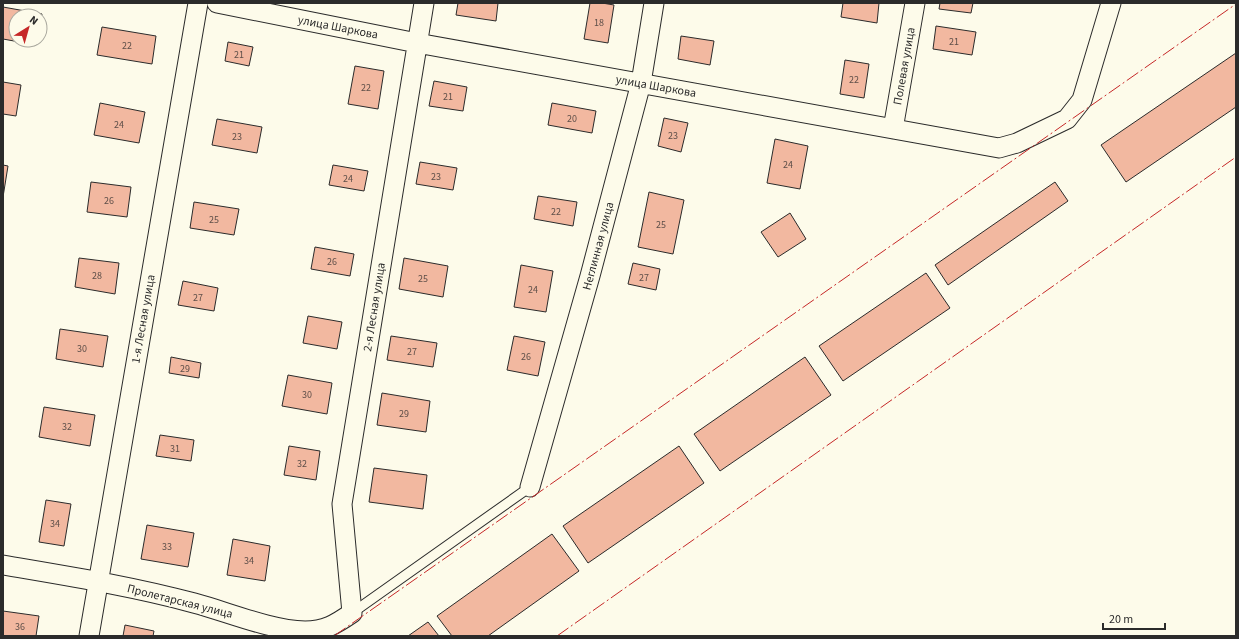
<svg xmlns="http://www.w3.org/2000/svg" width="1239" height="639" font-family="'Source Sans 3',sans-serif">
<rect width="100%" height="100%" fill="#fdfbea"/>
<path fill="#f2b8a0" stroke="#2b2b2b" d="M458,3H498L496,21L456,15Z
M590,3H602L614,5L608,43L584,39Z
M843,3H879L877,23L841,17Z
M940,3H973L971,13L939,9Z
M3,7L42,14L40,22V16H16V40H37L36,45L3,39Z
M936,26L976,32L972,55L933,49Z
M102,27L156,36L152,64L97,55Z
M681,36L714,41L710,65L678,59Z
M228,42L253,47L249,66L225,61Z
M1236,53V107L1126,182L1101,145Z
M845,60L869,64L864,98L840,94Z
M355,66L384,71L378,109L348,104Z
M434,81L467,87L463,111L429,106Z
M3,82L21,85L16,116L3,114Z
M100,103L145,112L139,143L94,135Z
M552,103L596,111L592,133L548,125Z
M664,118L688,123L681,152L658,146Z
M217,119L262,127L257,153L212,145Z
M775,139L808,146L800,189L767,183Z
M420,162L457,168L453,190L416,184Z
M3,165L8,166L3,197Z
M333,165L368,171L364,191L329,185Z
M91,182L131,187L127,217L87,212Z
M1055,182L1068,201L948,285L935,265Z
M649,192L684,200L673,254L638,247Z
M538,196L577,202L573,226L534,219Z
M194,202L239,209L234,235L190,228Z
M790,213L806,239L778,257L761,232Z
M315,247L354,254L350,276L311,269Z
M79,258L119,263L115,294L75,287Z
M404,258L448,266L443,297L399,289Z
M633,263L660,269L656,290L628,284Z
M521,265L553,271L546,312L514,307Z
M926,273L950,308L843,381L819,346Z
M183,281L218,288L214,311L178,305Z
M308,316L342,322L337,349L303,343Z
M60,329L108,336L103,367L56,359Z
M391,336L437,343L433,367L387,360Z
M514,336L545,342L538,376L507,370Z
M171,357L201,363L199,378L169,373Z
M805,357L831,395L720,471L694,434Z
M288,375L332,383L327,414L282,406Z
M382,393L430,401L426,432L377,425Z
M44,407L95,415L90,446L39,437Z
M160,435L194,440L191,461L156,456Z
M289,446L320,451L316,480L284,475Z
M679,446L704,483L588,563L563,526Z
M374,468L427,475L423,509L369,502Z
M46,500L71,504L64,546L39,542Z
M147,525L194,533L188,567L141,559Z
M552,534L579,571L488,636H452L437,616Z
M233,539L270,546L265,581L227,575Z
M3,611L39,616L36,636H3Z
M428,622L439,636H408Z
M125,625L154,631L153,636H123Z"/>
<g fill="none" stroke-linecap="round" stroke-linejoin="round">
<defs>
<path id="service" d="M352,613L530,487"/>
<path id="minor" d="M217,3L417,43L999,148L1017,143L1067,119L1082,100L1111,3
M893,129L915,3
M530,487L590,276L641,83L654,3
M3,565C67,576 131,586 194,603C228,612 270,630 305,631C325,631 336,624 352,613L342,504L424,3
M89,636L198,3"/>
</defs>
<use href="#service" stroke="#2b2b2b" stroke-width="11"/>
<use href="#minor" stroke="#2b2b2b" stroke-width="21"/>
<use href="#service" stroke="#fdfbea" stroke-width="9"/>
<use href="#minor" stroke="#fdfbea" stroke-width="19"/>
<path stroke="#c62828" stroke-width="1" stroke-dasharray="14 3 2 3" stroke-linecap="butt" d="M334,636L1236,4
M557,636L1236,157"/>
</g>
<g text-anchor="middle" stroke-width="3" stroke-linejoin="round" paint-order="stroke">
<g font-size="10" fill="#5d4e48">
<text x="599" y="26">18</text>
<text x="954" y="45">21</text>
<text x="127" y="49">22</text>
<text x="239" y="58">21</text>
<text x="854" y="83">22</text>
<text x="366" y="91">22</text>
<text x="448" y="100">21</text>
<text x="572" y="122">20</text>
<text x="119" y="128">24</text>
<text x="673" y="139">23</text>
<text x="237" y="140">23</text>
<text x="788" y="168">24</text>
<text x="436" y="180">23</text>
<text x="348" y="182">24</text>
<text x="109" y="204">26</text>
<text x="556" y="215">22</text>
<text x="214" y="223">25</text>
<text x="661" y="228">25</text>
<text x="332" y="265">26</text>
<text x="97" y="279">28</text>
<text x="644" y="281">27</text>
<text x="423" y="282">25</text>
<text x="533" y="293">24</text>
<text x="198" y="301">27</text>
<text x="82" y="352">30</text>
<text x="412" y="355">27</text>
<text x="526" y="360">26</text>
<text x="185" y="372">29</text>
<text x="307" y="398">30</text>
<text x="404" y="417">29</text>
<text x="67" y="430">32</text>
<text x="175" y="452">31</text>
<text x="302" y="467">32</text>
<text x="55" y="527">34</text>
<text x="167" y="550">33</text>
<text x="249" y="564">34</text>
<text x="20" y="630">36</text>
</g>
<g font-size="12" fill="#2b2b2b" stroke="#fdfbea">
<text transform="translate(338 27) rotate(11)" y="4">улица Шаркова</text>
<text transform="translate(904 66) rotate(-80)" y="4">Полевая улица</text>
<text transform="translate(656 86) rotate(10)" y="4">улица Шаркова</text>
<text transform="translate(598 246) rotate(-75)" y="4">Неглинная улица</text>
<text transform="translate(374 307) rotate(-81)" y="4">2-я Лесная улица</text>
<text transform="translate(143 319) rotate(-80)" y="4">1-я Лесная улица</text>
<text transform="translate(180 601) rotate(14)" y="4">Пролетарская улица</text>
</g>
</g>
<rect width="1239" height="639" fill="none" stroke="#2b2b2b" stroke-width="8"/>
<g transform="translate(28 28) rotate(37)"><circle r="19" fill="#fdfbea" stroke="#a9a89e"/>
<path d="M0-3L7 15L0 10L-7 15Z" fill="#c62828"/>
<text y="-6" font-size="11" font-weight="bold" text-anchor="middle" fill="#2b2b2b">N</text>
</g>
<path d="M1103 623v6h62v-6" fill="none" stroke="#2b2b2b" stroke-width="2"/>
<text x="1109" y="623" font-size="12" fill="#2b2b2b" stroke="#fdfbea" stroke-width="3" paint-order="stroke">20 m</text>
</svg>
